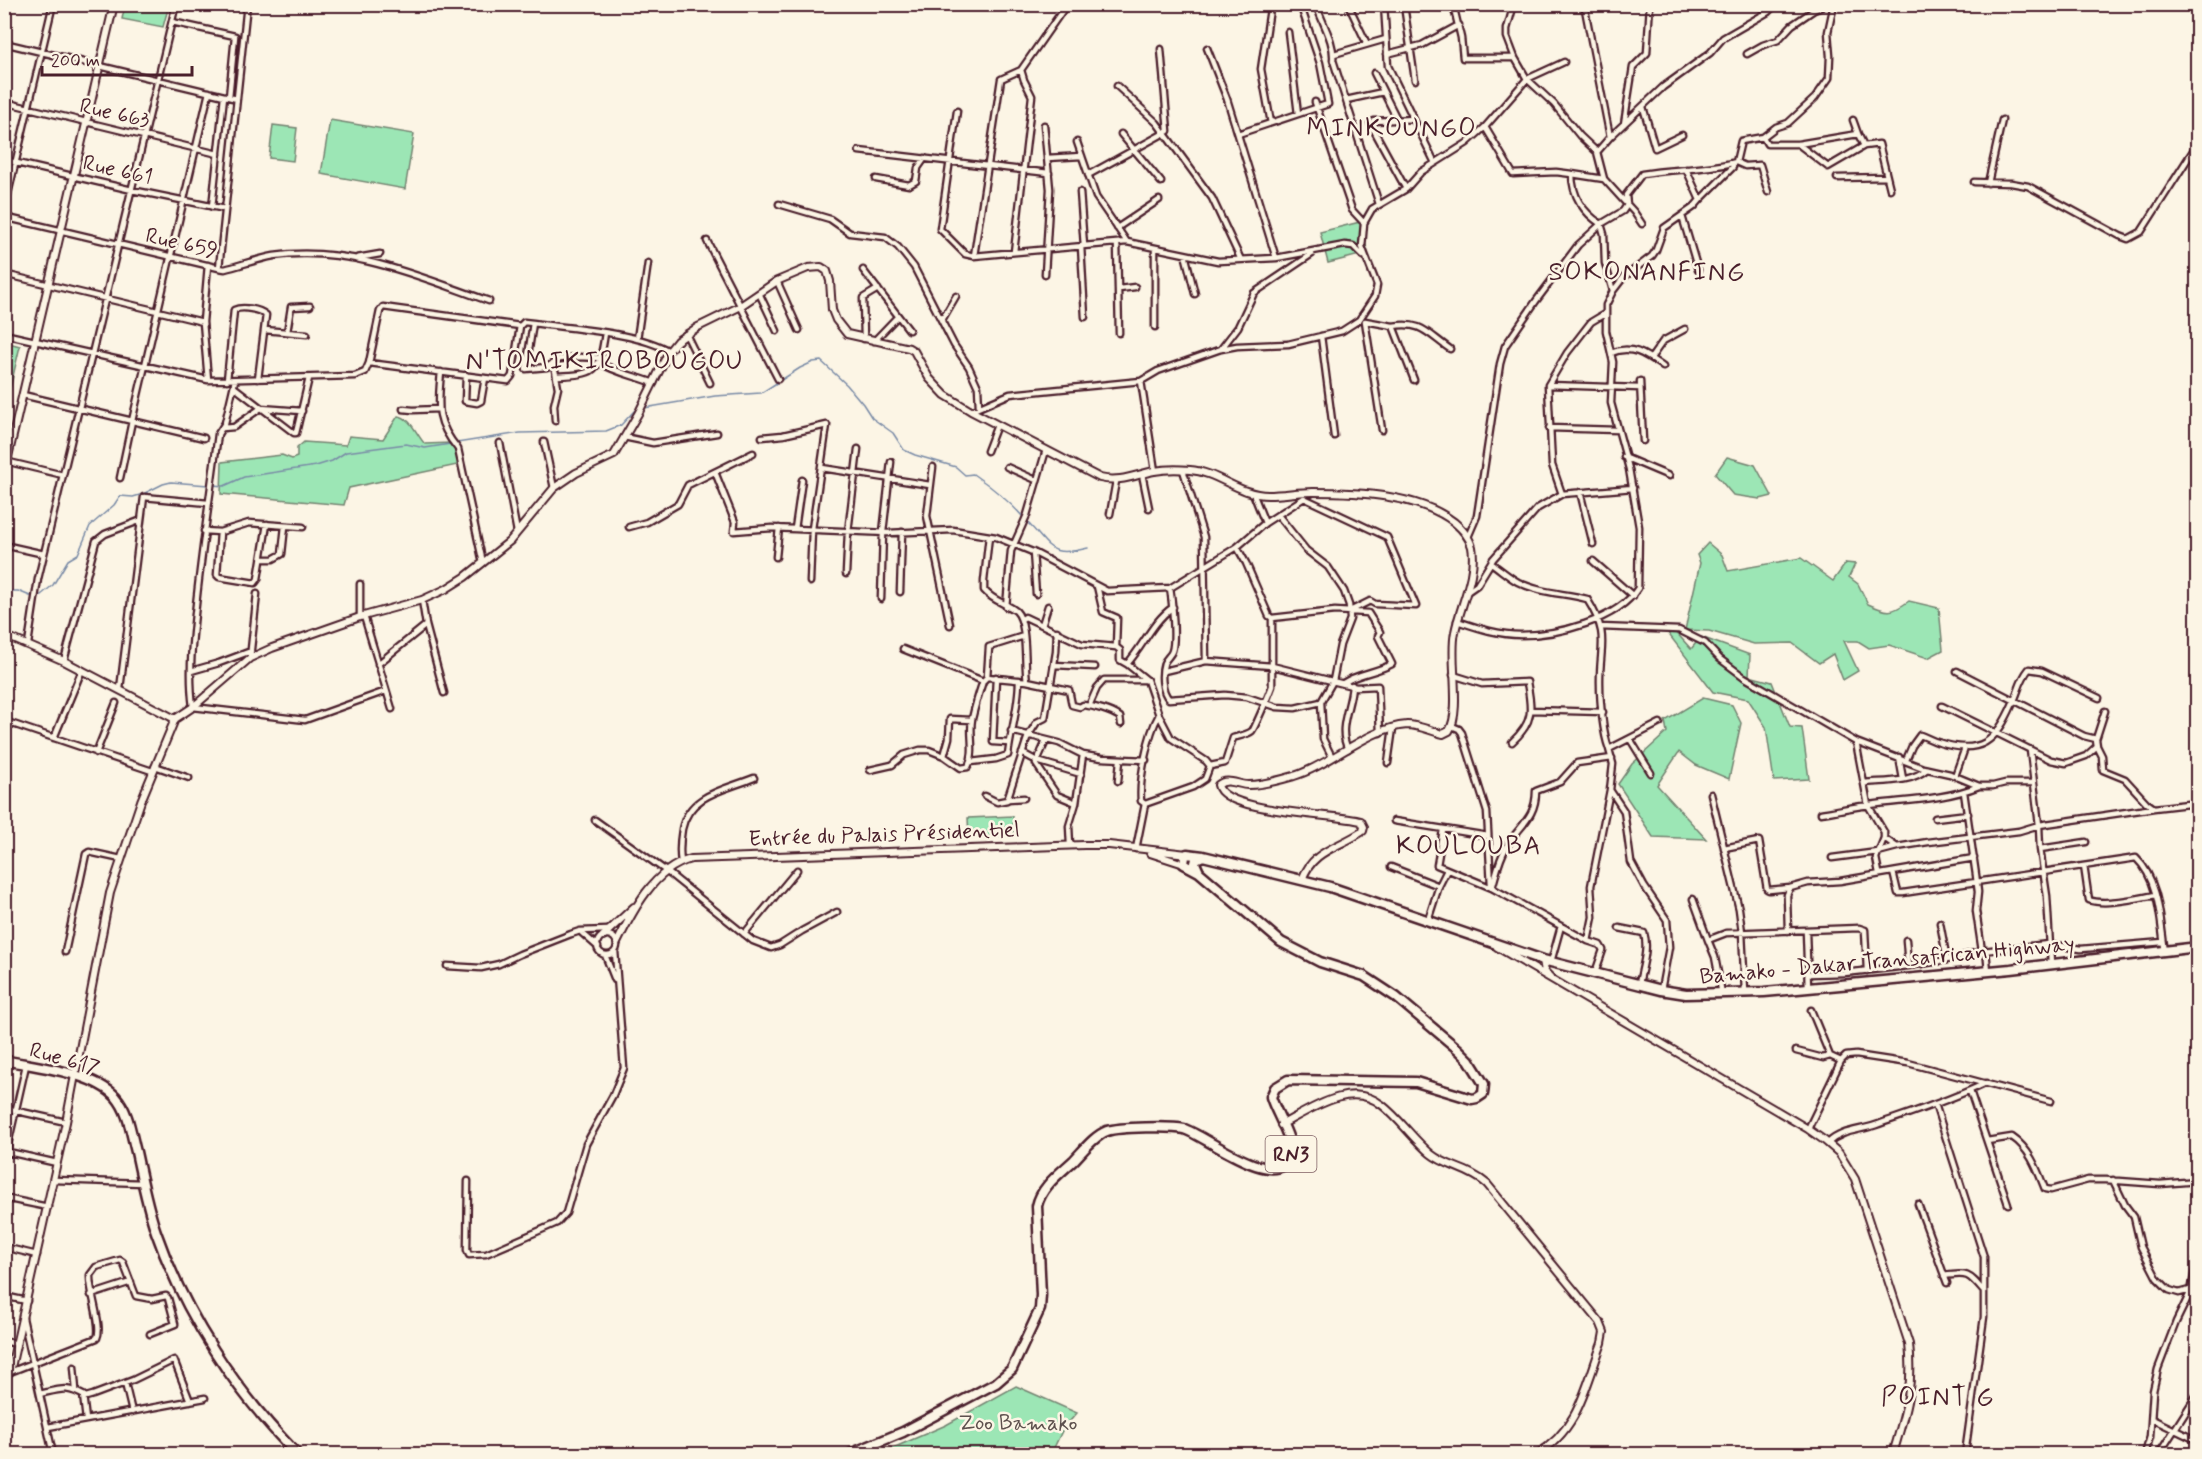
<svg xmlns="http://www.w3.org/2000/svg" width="2202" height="1459" font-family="Mynerve,sans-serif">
<rect width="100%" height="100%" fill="#fcf5e5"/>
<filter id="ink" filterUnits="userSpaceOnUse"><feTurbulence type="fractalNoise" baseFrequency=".0167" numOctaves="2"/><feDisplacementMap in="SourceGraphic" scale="12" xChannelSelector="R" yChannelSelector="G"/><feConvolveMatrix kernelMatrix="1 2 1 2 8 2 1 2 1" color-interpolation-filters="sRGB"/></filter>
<g filter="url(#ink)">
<path fill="#9ce6b5" stroke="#738270" stroke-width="1.5" d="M125,5H169L163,27L122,19Z
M330,120L414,134L405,189L321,174Z
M273,125L297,128L293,161L269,158Z
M1360,222L1368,253L1328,263L1320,232Z
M5,342L20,346L5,411L4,342Z
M398,416C411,417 417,436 425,444L451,443L459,448L462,464L349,488L344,505L221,494L222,462L282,455L292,459L297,457V448L304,442L346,445L349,436L383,439Z
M1727,457L1755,465L1772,496L1760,499L1733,495L1715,474Z
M1708,543L1722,555L1728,571L1801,558L1833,581L1846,563L1855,564L1849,577L1858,584L1868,604C1888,613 1891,614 1909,601L1939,608L1943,650L1928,658L1889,645L1869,648L1858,641H1844L1858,671L1843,680L1833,654L1819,663L1792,643L1754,644L1709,631L1685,630L1700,563L1697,555Z
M1674,630L1691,649L1701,637L1750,655L1749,676L1772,682L1790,727L1802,728L1809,779L1774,781L1766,727L1748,699L1713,692L1667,632Z
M1703,698L1732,705L1741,723L1729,779L1696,765L1679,752L1657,785L1706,839L1653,837L1618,784L1632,764L1667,732L1665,721Z
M1013,816L1014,835L969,838L968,818Z
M1016,1386L1077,1413L1063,1429L1051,1454H883L886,1451L946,1425Z"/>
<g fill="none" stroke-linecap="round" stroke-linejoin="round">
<path stroke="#798aa6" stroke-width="1.5" d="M644,408L715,396L761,393L800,368L813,362L821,361L847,385L863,404L872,418L893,433L904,450L915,455L956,467L965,475L973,474C992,487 1009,501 1024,518
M213,485L224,486L244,477L316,466L332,461L346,452L406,444L425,448L520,433L606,431L621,425L635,410L639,409
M1027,522C1052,547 1048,558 1088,548
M4,591H18L30,596L41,595L53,585L68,560L78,554L90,526L114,505L120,496L133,497L143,494L163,484L171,482L208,485"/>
<defs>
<path id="minor" d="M1316,4C1321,21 1335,42 1333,60L1379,204
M1348,4L1367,44
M1384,4L1388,66L1435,163
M1453,4L1461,38L1463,58H1515
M1514,4L1507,29V37L1515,58L1527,79L1554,104L1580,136L1597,152
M1584,4L1610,137
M1270,9L1261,69L1271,123
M1405,12L1415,80
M172,22L235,36L229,97
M1288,32L1298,114
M4,43L237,99
M1207,48L1227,99L1276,258
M1334,54L1386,39
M1387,54L1422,45L1459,25
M1747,54L1763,45L1778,40L1792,25L1814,10L1828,4
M1374,73L1397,119
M1117,86L1157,123L1212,198L1241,260
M1346,100L1383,92
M4,102L218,154
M1315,102L1352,210L1364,223
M1643,107L1655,148L1682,135
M957,111L940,229L965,254L974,256L1127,242L1218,261L1276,258L1345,245L1353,246L1363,256
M1853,120L1858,134L1864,146
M1374,121L1414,119
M1370,123L1406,189
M1624,124L1633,67L1647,53L1650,4
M1044,125L1050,189L1045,274
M1485,127L1527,79L1564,62
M1121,134L1161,182
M1238,134L1328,104L1320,63L1300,4
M1763,137L1776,127L1788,123L1815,98L1829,78L1830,56L1828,32L1834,4
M1077,142L1096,197L1127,242
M1798,144L1828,167L1864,146L1879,144L1890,189
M859,151L1049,173
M1047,158L1082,156
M4,160L132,190L225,209
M1736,162L1745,166L1760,165L1768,192
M1732,163L1736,162L1741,141L1763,137L1767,144H1798L1858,134
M1572,174L1604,179
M1088,175L1168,131L1161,49
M1837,178L1887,177
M876,179L909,185L916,181L918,168L925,158
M1974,182L2011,183L2028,186L2120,236L2128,239L2141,232L2198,143
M1988,183L2002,120
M1080,192L1084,246
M779,204L830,219L850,233L885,237L898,247L914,267L954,345L969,367L978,387L979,407
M212,207L224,96
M4,211L53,4
M1682,216L1698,270
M4,217L219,268L225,269C241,265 258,259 274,256C349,245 420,277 489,301
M1642,224L1634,212L1604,179L1597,152L1610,137L1663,87L1710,53L1723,38L1768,12L1776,4
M1117,228L1159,200
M707,241L778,379
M1117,243L1119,333
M1081,246L1085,317
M1155,248V327
M1014,252L1032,96L1024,80L1021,70L1067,4
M1185,254L1195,294
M974,256L1001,79L1021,70
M357,258L380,254
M208,265L203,322L208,380
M219,268L247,4
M863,270L909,330
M4,274L203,322
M777,281L799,330
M1119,289L1135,287
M759,293L777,331
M942,320L956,296
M1365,321L1382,430
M1365,321L1393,326L1414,380
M533,323L526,369L547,367L560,359L578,357L601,358
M1393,326C1421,321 1427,333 1450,349
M265,330L307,334
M287,332L291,307L310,306
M4,334L208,380L355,376L365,372L369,363L508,381L512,376L520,326
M686,334L710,383
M1321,336L1334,436
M637,339L648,263
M864,339L863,298L878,289
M874,341L898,316
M1221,349L1238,327L1254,293L1312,254
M1611,353C1632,344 1646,355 1663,367
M1651,358L1663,341L1685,329
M599,362C615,373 636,376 654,383
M369,363L380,311L383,307L520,326L524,322L533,323C571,329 637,332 669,351
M554,364L558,388L554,405L555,421
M441,372C438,406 435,421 458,449L483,563
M466,375L465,401L477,403L481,401L485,378
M556,376C596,374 599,374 605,333
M227,380L234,310C242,306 259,309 266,315L258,379
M235,380L225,423L218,434C211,488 203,542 197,596C193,632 188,670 193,707L305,720L386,691
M1141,381L1155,471
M1640,381L1643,441
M1548,385L1640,388
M234,387L294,433H296L309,378
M23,395L204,438
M403,409L413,410L439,409
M971,411L1010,394L1141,381L1158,371L1221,349L1237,346L1288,344L1342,331L1359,320L1375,296L1377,285L1362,247L1364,223L1372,209L1406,189L1421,172L1467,143L1485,127L1513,174L1556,172L1572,174C1572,196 1584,213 1601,224L1604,234L1605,263L1613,291
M223,428L234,427L261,408L302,411
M1549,428L1618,430
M624,437L653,443L717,433
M762,437L783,435L827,425L812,529L810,582
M544,442L554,488
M500,443L517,532
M987,451L997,425
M1624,457L1669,476
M5,461L63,475
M933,467L927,516L950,625
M1007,467L1036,480
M822,468L930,485
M1183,470L1204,537L1206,661
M715,472L735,522L734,531L772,528L888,533L953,530L996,537L1035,553L1107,591L1170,588L1237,547L1265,523L1304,498L1387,537L1416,606L1375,604L1370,601L1350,611
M1142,474L1149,508
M120,478L132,421L209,92
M1580,492L1593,544
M1253,493L1265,523
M1562,494L1552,465L1548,385L1567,353L1591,322L1606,313
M1110,514L1116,481
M1278,515L1306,550L1328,567L1344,591L1349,605L1350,619L1340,645L1333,681L1321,702L1323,739L1332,757
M629,527L647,522L678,504L688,485L753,453
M795,529L802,480
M204,531L220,532L249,523L303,527
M220,532L217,575L219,577L255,583L258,579L267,524
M989,536L984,581V590C994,602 1006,603 1016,611C1028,623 1024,664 1027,681
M1468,537L1477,516L1500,364L1505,346L1536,301L1578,245L1601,224L1623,211L1627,205L1626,195L1642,174C1672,169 1702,170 1732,163L1733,167L1700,200L1686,169
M4,545L44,554
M1237,547L1246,563L1269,616L1272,618L1335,611L1368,613L1380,632L1378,636L1392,664C1375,673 1358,673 1343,683
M1033,552L1036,594
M776,557L779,528
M262,559H273L282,554L285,526
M1593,561L1633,596
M1491,563C1500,569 1509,577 1518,582C1539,593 1564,593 1587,599C1611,637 1599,646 1600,684C1600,702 1603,733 1609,749
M846,574L848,532L858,449
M360,584V617
M1097,586L1103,612L1117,618L1116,647
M1170,588C1172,600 1176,640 1172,651C1171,655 1166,658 1164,663C1161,673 1161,691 1169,699L1225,695L1247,697L1277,707L1295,708L1321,702
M900,592L902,532
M1467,592L1477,585L1493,559L1538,508L1562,494L1633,488
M881,599L883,532L891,462
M422,600L426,625L444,693
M1006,607L1011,551L1027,515L1046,450
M1173,607C1152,622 1144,645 1127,664L1147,680L1159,715L1171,738L1206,761L1210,766
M364,616L392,709
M1022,619L1025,617L1082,644L1116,647L1120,650V660L1127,664
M1457,621C1478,628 1498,635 1521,635C1557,635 1617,621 1638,588L1639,527L1629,469L1611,403L1613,362L1606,331V305L1613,291L1623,278L1652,256L1656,250L1664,228L1694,207L1700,200
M1042,625L1048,606
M1600,627L1679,630L1705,643L1720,659L1744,677L1856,742L1923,768L1950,774L1979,786H1993L2005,783H2033
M28,644L38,579L176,4
M903,649L983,681
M250,658L257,594
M64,661L96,541L105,534L139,521
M378,664L426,625
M1054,665L1095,667
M191,671L219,663L251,651
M1164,671L1206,661L1272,666L1356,687L1378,686L1380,733
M1957,671L2084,736L2096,739
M1453,675L1482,684L1527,682C1532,710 1534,722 1512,742
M987,677L1027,681L1069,690L1072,705L1080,707L1083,705C1094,706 1111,711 1120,717L1121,724
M996,677L993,742L1009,743
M120,689L144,497L208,503
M1089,706L1097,688L1104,680H1147
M1942,706L2051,760L2066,763L2086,756L2097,746L2096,739L2105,711
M1531,710L1603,712
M4,721L152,771
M1452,726L1459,729L1462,733L1487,812L1491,885
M1011,731L1059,743L1083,755
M54,738L82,670
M1630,739L1651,773
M1046,741L1037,761L1081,774
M1856,742L1868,805L1884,832V838L1876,858L1879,873
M2097,746L2102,756L2103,770L2125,779L2147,803L2154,808L2188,804L2198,811
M1348,749C1337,728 1351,707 1352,685
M2030,750L2039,825L2040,849L2047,896L2051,964
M96,753L116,703
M1022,753L1037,761L1036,764L1057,795L1076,803L1069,826L1070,845
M944,756L949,738L950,719L972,720
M1899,757L1903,779
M1906,760L1912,746L1920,735C1926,737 1931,740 1937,742C1981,756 1996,742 2013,703C2019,690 2020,680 2029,669L2042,671L2099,698
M971,762L996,759L1008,755C1011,730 1019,706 1019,680
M1388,763L1393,728
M155,766L189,778
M1210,766L1225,763L1233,738C1239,736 1247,735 1252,731C1254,730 1270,692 1272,686V618
M870,770L892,765L904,755L920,750H929L944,756L961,768L968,767C976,752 969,735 972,719C975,706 979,693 983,681L987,677L989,647L1024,636
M1955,776L1965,748
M1118,781L1120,760
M1864,783C1885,781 1911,783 1927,769
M1610,790L1624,811L1631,862L1644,886L1667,920L1669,947L1661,990
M1964,792L1976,875L1978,892L1976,911L1982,951
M1711,794L1739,909L1742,932L1745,992
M985,796L997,802L1007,800L1028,736L1037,722L1045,718L1056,652L1057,631
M1008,799L1024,798
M1076,803L1083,755L1102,758L1146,760
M1145,804L1141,801C1139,778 1148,734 1159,715
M1821,813C1839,810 1858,806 1877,804C1911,800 1947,799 1979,786
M1935,818L1968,814
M595,820L666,871L753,941L771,948L780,945L802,931L837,912
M1394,821L1488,836
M1443,830L1437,865L1492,888L1588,941L1600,945L1603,950L1595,973
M1884,838L1897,847
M1724,848L1759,841L1767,889L1769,890L1790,888
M1136,849L1145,804L1193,787L1205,779L1210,766
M2040,849L2086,842
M1832,858L1878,852L1897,847L1928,842L2019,831L2039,825L2154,808
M681,862C679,850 680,841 682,829C689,794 725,790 754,778
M2084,866L2089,900C2105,906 2138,898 2156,895
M1391,867L1439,886
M1893,872L1898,893H1903L2136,858C2160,881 2160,921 2165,952
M1492,888C1496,875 1499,859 1506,848C1518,826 1536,819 1536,791L1560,782L1577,763L1612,758
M1693,899L1708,940
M1428,920L1439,886L1447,870
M1940,923L1947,960
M1619,928L1644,933C1649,949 1642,968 1639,984
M1788,931L1787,895L1790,888L1808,883L1840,881L1974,858
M1806,931L1808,988
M582,933L598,947
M744,934L797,870
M597 945a10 10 0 1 1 20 0a10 10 0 1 1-20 0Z
M1906,940L1908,966
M1588,941L1593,917L1591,886L1610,790L1613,764L1609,749L1660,723
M1986,950L1988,971
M65,952L86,854L89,852L121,859
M605,955L615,980
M1551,962L1561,926
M447,966L481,968L499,964L520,954L571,934L580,931L608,930
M1809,974L1844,973L1908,966L1947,960L1982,951L2049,944L2081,949L2163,942
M1722,994L1715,957L1708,940L1726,933L1859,928L1865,930L1867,971
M1811,1010L1830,1056
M1796,1051L1823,1058L1830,1056L1841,1061
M1970,1091L2008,1204
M1935,1104L1984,1257V1317L1965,1454
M4,1108L66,1122
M1808,1129L1841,1061L1846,1056L1856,1055L1908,1063L2051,1101
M1987,1141L2012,1137C2030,1149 2037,1169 2045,1189L2051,1190L2088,1180H2106L2160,1184L2198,1181
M1828,1143C1842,1130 1858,1131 1876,1125C1913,1112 1951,1100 1986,1083
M4,1151L57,1163
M4,1162L26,1065
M54,1180L143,1183
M2113,1180L2125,1205L2134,1217L2141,1247L2157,1278L2169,1290L2179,1293L2198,1288
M468,1181L467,1250L469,1255L486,1254L557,1223L566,1213L586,1144L613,1095L624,1068L615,951
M4,1198L48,1207
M1918,1204L1947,1283
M4,1247L37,1255
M1944,1276C1968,1272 1969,1274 1984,1292
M91,1295L131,1282
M4,1296L27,1301
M23,1318L53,1454
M4,1341L17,1344
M74,1367L76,1390
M10,1372L97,1338C103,1326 89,1292 90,1275L96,1267L120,1260L123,1262L136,1296L152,1299L166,1296L168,1298L175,1324L150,1334
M125,1383L132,1412
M40,1394C61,1389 67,1385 86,1397L93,1395L133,1380L174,1360L190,1401
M83,1395L86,1420
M2152,1419L2196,1440
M48,1427L205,1398
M2145,1454L2150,1437L2153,1391L2158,1369L2176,1322L2191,1291L2198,1255
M2159,1454L2198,1393"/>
<path id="tertiary" d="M4,474L114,4
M4,635L64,661L175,719
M1150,853L1184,864
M603,936L634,907
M617,943C633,910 654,869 691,859L1084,845H1109L1187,854
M1497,947L1808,1129L1825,1141L1839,1153L1855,1179L1909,1344C1914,1389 1905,1412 1893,1454
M1543,960L1545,972L1550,977
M1281,1125C1311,1109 1351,1080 1382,1105C1400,1119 1413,1139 1431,1154C1447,1167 1469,1168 1487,1184L1600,1322L1604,1332L1602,1343C1586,1385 1579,1430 1537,1454
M4,1374L10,1372L66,1122L110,893L141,801L175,719L193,707L250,658L272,648L360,617L422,600L446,589L465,577L510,541L554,488L576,473L614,455L639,412L669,351L677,341L698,327L739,307L777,281L808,268L821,267L827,271L830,281L832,310L836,320L847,334L909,348L914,351L929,378L945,395L971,411L1100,478C1119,483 1135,475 1154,471C1165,469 1179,469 1190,470C1218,472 1239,495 1268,495C1283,495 1298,492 1313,492C1357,492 1418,494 1454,522C1462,529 1469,536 1472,547C1477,574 1460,606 1455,632C1449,658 1462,710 1449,731L1443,734C1431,731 1419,725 1407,725C1367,728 1331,765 1294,776C1280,780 1263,785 1248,785C1238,785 1227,777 1218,785C1223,813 1337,814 1361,821L1364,827L1363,831C1339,848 1313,849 1302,880"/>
<path id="trunk" d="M1199,872L1184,864L1185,856L1187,854L1203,856L1330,887L1543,960L1661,990L1686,994L1764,992L1808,988L2011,969L2198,947
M4,1060C37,1067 93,1072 116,1097C129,1112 131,1134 136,1152C142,1179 147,1206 156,1232C185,1315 235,1391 297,1454
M850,1454L903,1432L996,1383L1012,1369L1040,1309L1041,1295L1037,1206C1041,1187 1059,1174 1073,1161C1083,1151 1094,1136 1107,1131C1119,1127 1172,1126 1184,1129C1203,1134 1275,1192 1290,1157C1296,1143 1275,1112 1271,1097L1275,1088L1288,1080L1416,1082L1472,1099L1477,1098L1483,1094L1484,1084L1469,1060L1459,1050L1396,997L1364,976L1320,962L1281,942L1199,872L1195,863L1196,859L1203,856"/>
</defs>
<use href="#minor" stroke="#4a1f2b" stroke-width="9"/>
<use href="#tertiary" stroke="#4a1f2b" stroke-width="10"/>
<use href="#trunk" stroke="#4a1f2b" stroke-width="13"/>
<use href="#minor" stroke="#fcf5e5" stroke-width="4.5"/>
<use href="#tertiary" stroke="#fcf5e5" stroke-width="6"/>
<use href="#trunk" stroke="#fcf5e5" stroke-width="8"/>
</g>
</g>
<g text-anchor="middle" stroke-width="5" stroke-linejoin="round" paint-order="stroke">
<rect fill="#fcf5e5" stroke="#7f5f63" stroke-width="1.5" x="1265.5" y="1136" width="51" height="36" rx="4.5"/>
<g font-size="21" font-weight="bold" fill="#4a1f2b">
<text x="1291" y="1161">RN3</text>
</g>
<g font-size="22" fill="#4a1f2b" stroke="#fcf5e5">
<text transform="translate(115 112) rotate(13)" y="8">Rue 663</text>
<text transform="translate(118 169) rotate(13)" y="8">Rue 661</text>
<text transform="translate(182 242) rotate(13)" y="8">Rue 659</text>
<text transform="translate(884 833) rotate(-2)" y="8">Entrée du Palais Présidentiel</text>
<text transform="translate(1887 959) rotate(-5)" y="8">Bamako - Dakar Transafrican Highway</text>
<text transform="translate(65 1058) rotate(16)" y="8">Rue 617</text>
</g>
<g font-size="22" fill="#5e514e" stroke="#fcf5e5">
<text x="1018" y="1430">Zoo Bamako</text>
</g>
<g font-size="26" letter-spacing="1.5" fill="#4a1f2b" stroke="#fcf5e5">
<text x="1392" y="136">MINKOUNGO</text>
<text x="1647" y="280">SOKONANFING</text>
<text x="605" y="369">N'TOMIKIROBOUGOU</text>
<text x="1469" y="854">KOULOUBA</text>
<text x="1938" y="1405">POINT G</text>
</g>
</g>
<rect width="2202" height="1459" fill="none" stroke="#fcf5e5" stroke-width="24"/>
<rect x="12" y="12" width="2178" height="1435" fill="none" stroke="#4a1f2b" stroke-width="2" filter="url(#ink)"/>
<path d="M42 66v9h150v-9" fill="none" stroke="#4a1f2b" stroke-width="3"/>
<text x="51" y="66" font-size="18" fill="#4a1f2b" stroke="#fcf5e5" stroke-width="4.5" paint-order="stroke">200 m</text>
</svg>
